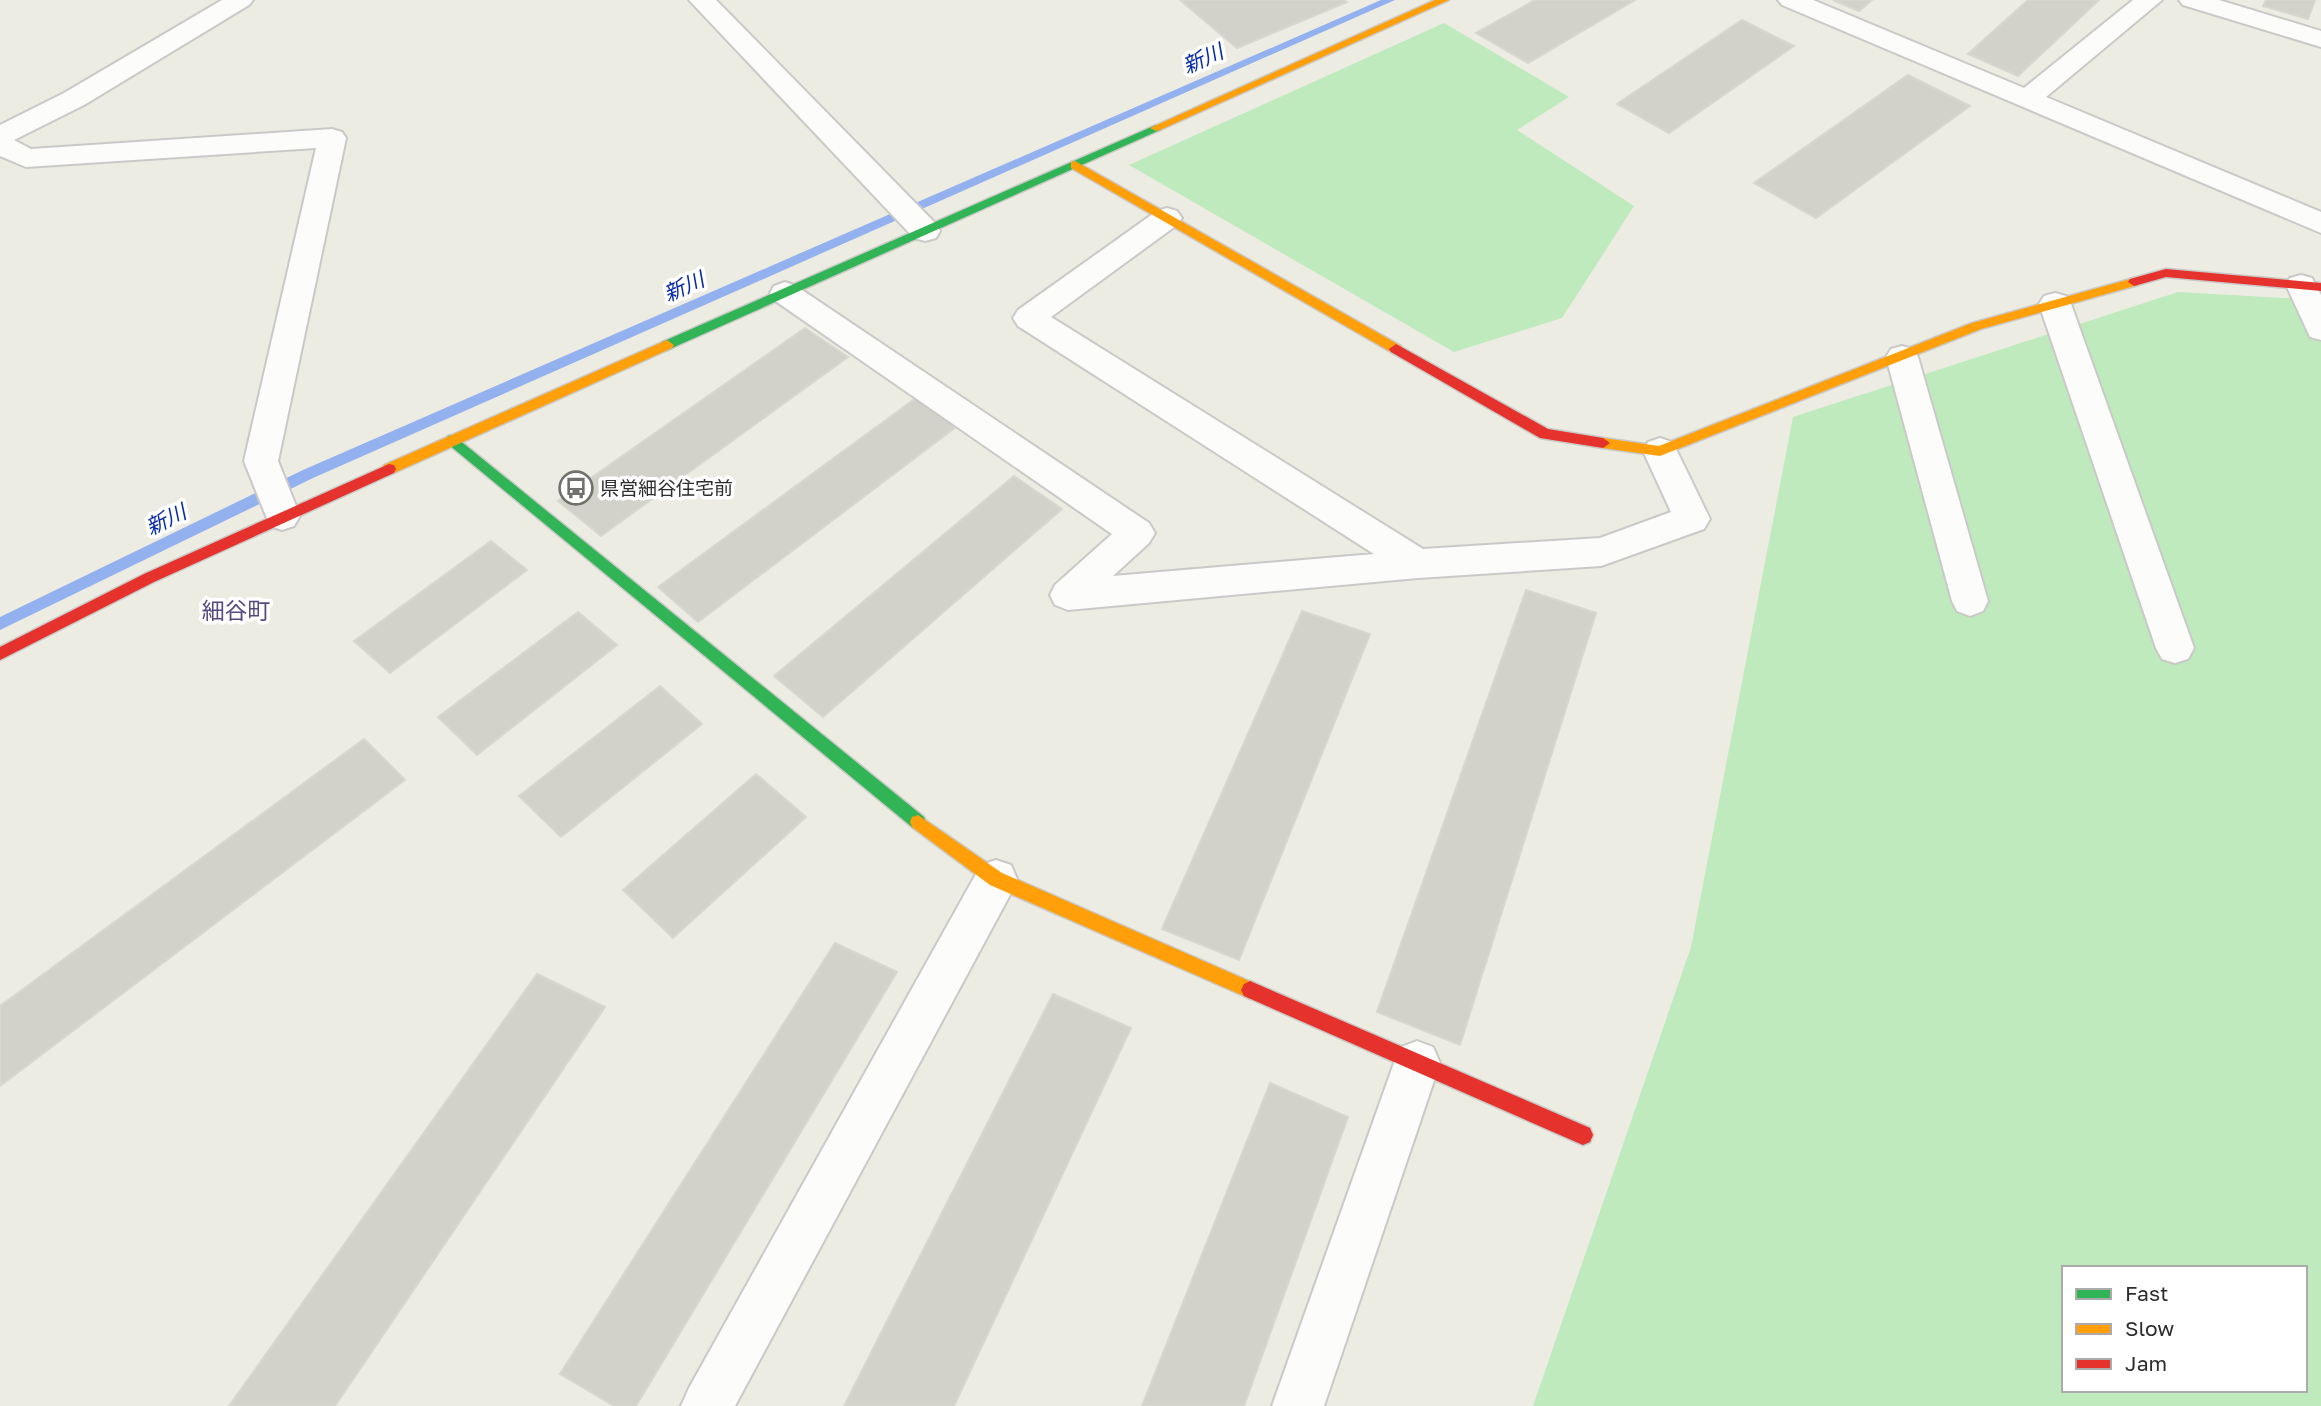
<svg xmlns="http://www.w3.org/2000/svg" width="2321" height="1406" font-family="'Golos Text','Noto Sans JP',sans-serif">
<rect width="100%" height="100%" fill="#ecece2"/>
<path fill="#beeabe" fill-rule="evenodd" d="M1444,23L1569,97L1517,130L1634,206L1562,318L1454,352L1129,165Z
M2178,292L2321,300V1406H1533L1691,947L1793,417ZM2064,1268H2305V1390H2064Z"/>
<g fill="none" stroke-linecap="round" stroke-linejoin="round">
<path fill="#93b0ef" fill-rule="evenodd" d="M1381,0H1395L313,478L0,630V617L303,470Z"/>
</g>
<path fill="#d2d2cb" stroke="#d6d7ce" stroke-width="2" d="M1180,0H1344L1347,2L1237,48Z
M1535,0H1635L1528,63L1476,33Z
M1833,0H1872L1859,11Z
M2028,0H2099L2018,76L1968,54Z
M2266,0H2315L2308,19L2263,6Z
M1742,20L1794,46L1669,133L1617,104Z
M1908,75L1970,106L1816,218L1754,183Z
M805,328L848,357L601,536L558,501Z
M916,398L956,427L698,622L658,587Z
M1014,476L1062,509L823,717L774,676Z
M491,541L527,570L390,673L354,641Z
M1526,590L1596,613L1460,1045L1377,1012Z
M1302,611L1370,634L1239,960L1162,929Z
M578,612L617,645L477,755L438,717Z
M660,686L702,724L561,837L519,796Z
M364,739L405,780L0,1086V1006Z
M756,774L806,817L673,938L623,890Z
M835,943L897,972L636,1406H614L560,1374Z
M537,974L605,1007L335,1406H229Z
M1053,994L1131,1028L954,1406H844Z
M1270,1083L1348,1117L1244,1406H1142Z"/>
<g fill="none" stroke-linecap="round" stroke-linejoin="round">
<defs>
<path id="street" d="M222,0H253L249,5L84,105L14,140L31,149L332,129L342,132L346,138L278,461L300,516L294,526L282,530L270,526L244,461L316,148L26,167L0,156V125L64,93Z
M689,0H716L936,224L940,231L936,238L925,241L914,238Z
M1778,0H1813L2024,88L2133,0H2162L2046,97L2321,212V233L1782,5Z
M2179,0H2219L2321,31V47L2183,5Z
M1167,208L1177,211L1182,218L1177,225L1051,317L1423,549L1600,538L1671,512L1643,451L1648,442L1660,438L1672,442L1677,451L1710,519L1704,529L1601,566L1418,578L1068,610L1055,605L1050,595L1055,585L1112,534L774,300L770,293L774,286L785,282L796,286L1149,523L1155,533L1149,543L1113,576L1374,554L1018,326L1013,318L1018,310L1157,211Z
M2301,275L2312,278L2321,295V340L2310,337L2286,285L2290,278Z
M2055,293L2066,296L2071,304L2194,648L2188,659L2175,663L2162,659L2156,648L2039,304L2044,296Z
M1902,346L1913,349L1918,357L1988,601L1983,611L1970,616L1957,611L1952,601L1886,357L1891,349Z
M996,860L1011,865L1017,879L1011,893L735,1406H681L689,1388L981,865Z
M1417,1041L1433,1047L1440,1063L1324,1406H1272L1394,1063L1401,1047Z"/>
<path id="fast" d="M1156,125L1162,128L1160,130L672,348L667,350L660,345L662,342Z
M453,435L924,817L926,822L924,827L918,829L912,827L448,444L446,440L448,436Z"/>
<path id="slow" d="M1435,0H1449L1160,130L1156,131L1150,128Z
M1075,161L1401,346L1403,349L1396,354L1391,352L1071,168V162Z
M2134,278L2138,279V285L1981,329L1660,456L1603,448L1596,443L1603,438L1659,446L1972,323Z
M667,340L674,345L672,348L394,473H384L382,469L384,465Z
M918,815L1002,873L1256,984L1259,990L1256,996L1250,999L1244,996L990,885L912,827L910,822L912,817Z"/>
<path id="jam" d="M2166,269L2321,283V291L2166,277L2134,286L2128,282L2130,279Z
M1396,344L1548,429L1603,438L1610,443L1603,448L1540,438L1391,352L1389,349Z
M389,464L394,465L396,469L394,473L154,582L0,660V647L144,574Z
M1250,981L1590,1128L1593,1135L1590,1142L1583,1145L1576,1142L1244,996L1241,990L1244,984Z"/>
</defs>
<use href="#street" stroke="#cac9c8" stroke-width="4"/>
<use href="#fast" stroke="#cac9c8" stroke-width="3"/>
<use href="#slow" stroke="#cac9c8" stroke-width="3"/>
<use href="#jam" stroke="#cac9c8" stroke-width="3"/>
<use href="#street" fill="#fcfcfb" fill-rule="evenodd"/>
<use href="#fast" fill="#30b455" fill-rule="evenodd"/>
<use href="#slow" fill="#ff9f0a" fill-rule="evenodd"/>
<use href="#jam" fill="#e5322d" fill-rule="evenodd"/>
</g>
<defs>
<symbol id="bus-ring" viewBox="-11 -11 22 22"><circle r="9.5" fill="#fff" stroke="#70706c" stroke-width="1.5"/><path d="M-5-6H5V4H4V6H2V4H-2V6H-4V4H-5ZM-3.5-4V0h7V-4ZM-3.5 1.2v1.5H-2V1.2ZM2 1.2v1.5H3.5V1.2Z" fill="#70706c"/></symbol>
</defs>
<g fill-rule="evenodd">
<use href="#bus-ring" x="557" y="469" width="38" height="38"/>
</g>
<g text-anchor="middle" stroke-width="7" stroke-linejoin="round" paint-order="stroke">
<g font-size="19" fill="#2d2d2d" stroke="#fff" text-anchor="start">
<text x="600" y="495">県営細谷住宅前</text>
</g>
<g font-size="21" font-style="italic" fill="#0629a8" stroke="#fff">
<text transform="translate(1203 59) rotate(-24)" y="7">新川</text>
<text transform="translate(684 287) rotate(-24)" y="7">新川</text>
<text transform="translate(166 520) rotate(-26)" y="7">新川</text>
</g>
<g font-size="23" fill="#584a81" stroke="#fff">
<text x="236" y="619">細谷町</text>
</g>
</g>
<rect x="2062" y="1266" width="245" height="126" fill="#ffffff" stroke="#ababab" stroke-width="2"/>
<rect x="2076" y="1289" width="35" height="10" fill="#30b455" stroke="#ababab" stroke-width="2"/>
<text x="2125" y="1301" font-size="21" fill="#2d2d2d">Fast</text>
<rect x="2076" y="1324" width="35" height="10" fill="#ff9f0a" stroke="#ababab" stroke-width="2"/>
<text x="2125" y="1336" font-size="21" fill="#2d2d2d">Slow</text>
<rect x="2076" y="1359" width="35" height="10" fill="#e5322d" stroke="#ababab" stroke-width="2"/>
<text x="2125" y="1371" font-size="21" fill="#2d2d2d">Jam</text>
</svg>
